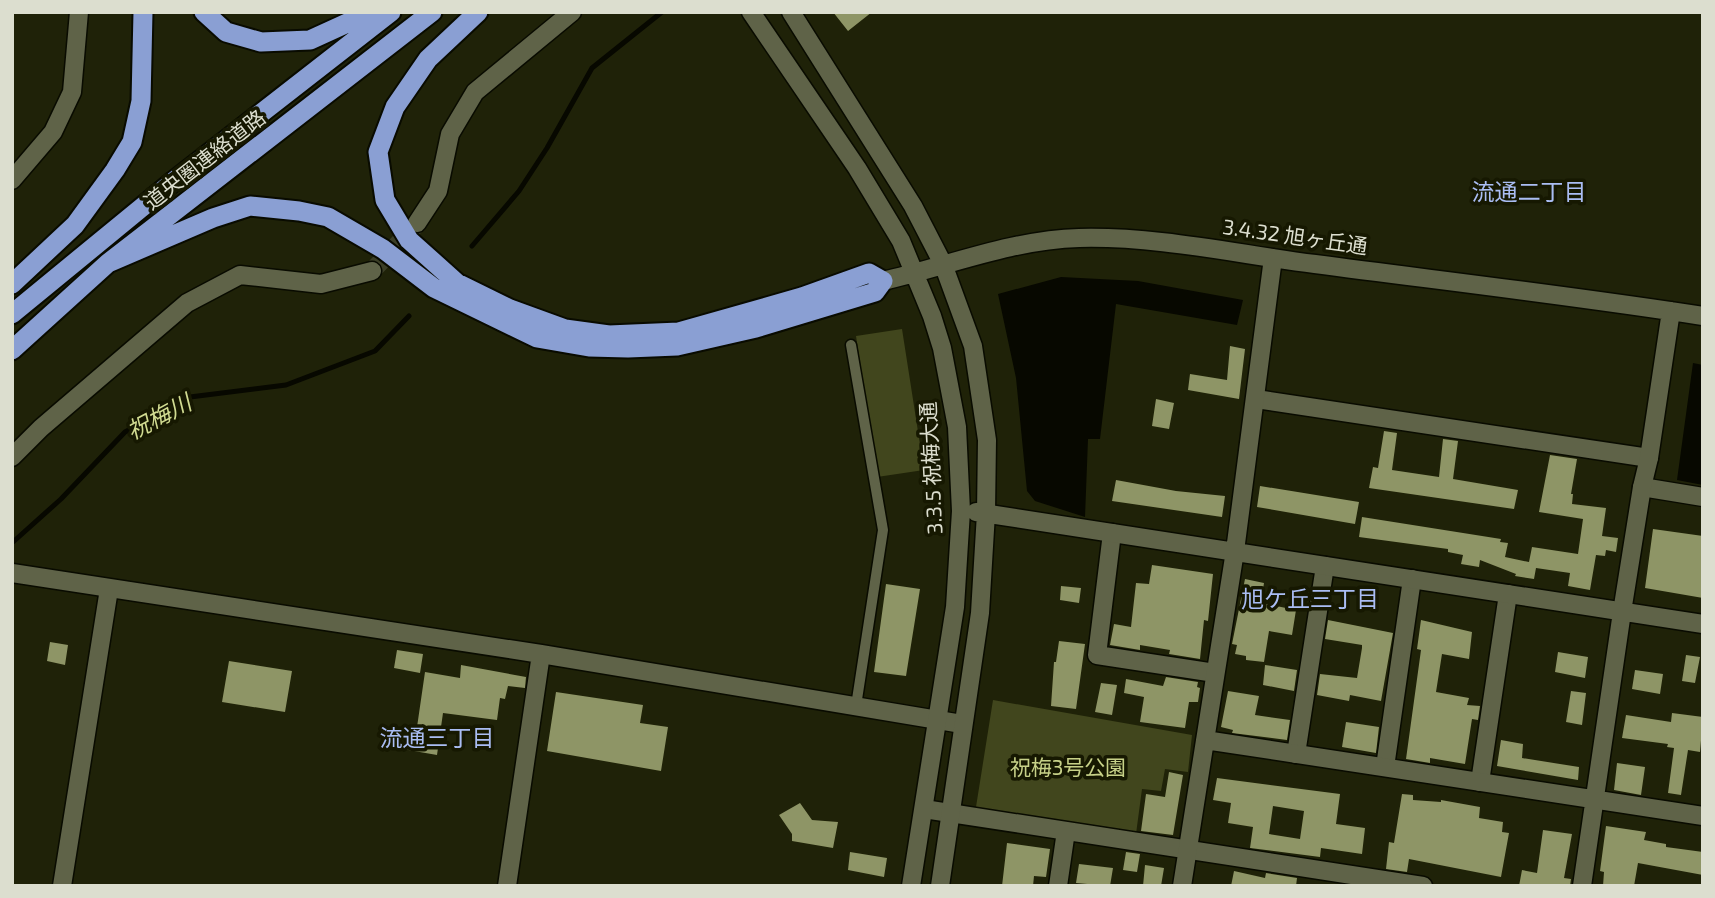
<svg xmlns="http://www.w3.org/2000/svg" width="1715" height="898" font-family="'Exo 2','Noto Sans JP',sans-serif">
<rect width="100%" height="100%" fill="#1f2208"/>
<path fill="#41461d" d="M902,329L924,470L877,477L856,336Z
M993,700L1192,735L1188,772L1165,769L1161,791L1142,789L1136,834L976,807Z"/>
<path fill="#070800" d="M1061,277L1138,281L1243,300L1237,325L1116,304L1100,439H1088L1085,517L1035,501L1027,491L1016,378L998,294Z
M1693,363L1703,365V485L1677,480Z"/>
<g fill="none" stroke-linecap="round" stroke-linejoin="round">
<path stroke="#070800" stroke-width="5" d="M472,246L519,191L547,148L592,68L662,12
M13,542L61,499L125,432L190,397L286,385L375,351L409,316"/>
</g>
<path fill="#8e9566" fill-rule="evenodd" d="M833,12H872L848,31Z
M1230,346L1245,349L1239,399L1188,390L1190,374L1227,380Z
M1156,399L1174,403L1169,429L1152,426Z
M1384,431L1397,433L1392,470L1439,477L1443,439L1458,441L1453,479L1518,490L1514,509L1369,488L1373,467L1378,468Z
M1550,455L1577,459L1571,494H1573L1572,504L1606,508L1602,536L1618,538L1616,552L1606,550L1605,556L1596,555L1590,590L1568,586L1570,573L1536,568L1534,579L1515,576L1516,574L1480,560L1479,567L1461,564L1463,555L1448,552V549L1359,537L1362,517L1501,539L1500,542L1508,543L1505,557L1529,562L1532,547L1578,554L1583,519L1539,512Z
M1116,480L1176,491L1225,496L1222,517L1112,501Z
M1260,486L1359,502L1355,524L1257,507Z
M1653,529L1703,536V598L1645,588Z
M1152,565L1213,574L1208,621L1204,620L1200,659L1169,654L1170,650L1140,645V650L1110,645L1114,624L1131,627L1136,583L1149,584Z
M1245,579L1264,583L1261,603L1296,610L1292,635L1269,631L1264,662L1246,660V656L1235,654L1237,645L1232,644Z
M886,584L920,589L906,676L874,672Z
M1061,586L1081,588L1079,603L1060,600Z
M1328,620L1393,633L1381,701L1350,695L1349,701L1317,695L1320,674L1357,678L1362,648V645L1325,639Z
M1421,620L1472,632L1469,659L1442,654L1436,692L1469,698L1467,705L1480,706L1478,720L1472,719L1465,764L1430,758V763L1406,759L1421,650L1417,649Z
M1059,641L1085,644L1076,709L1051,706L1054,662H1056Z
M50,642L68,645L65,665L47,661Z
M397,650L423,654L420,673L394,668Z
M1558,652L1588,657L1585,678L1555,672Z
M1686,655L1700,657L1695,683L1682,681Z
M229,661L292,671L285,712L222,702Z
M461,665L526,677L525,688L508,686L505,699L500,698L497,720L443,713L437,755L391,747L393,730L416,734L425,672L460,678Z
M1265,665L1297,670L1294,691L1263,685Z
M1635,670L1663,674L1660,694L1632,689Z
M1166,677L1198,682L1197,687L1200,688L1198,702H1189L1185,728L1140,722L1144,697L1124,693L1126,679L1163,686Z
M1101,683L1117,685L1112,715L1095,712Z
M1228,691L1259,696L1255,715L1290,720L1287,740L1232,733L1233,730L1221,727Z
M1571,691L1586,693L1582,725L1566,722Z
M556,692L643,705L640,723L668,727L661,771L547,751Z
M1672,713L1703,717L1700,752L1688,750L1681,795L1668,793L1674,748L1667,747L1668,744L1622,738L1626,715L1671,722Z
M1346,722L1379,727L1376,753L1342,747Z
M1501,740L1523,744L1522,758L1579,767L1578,780L1497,766Z
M1617,763L1645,767L1641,795L1614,790Z
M1169,772L1183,775L1173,835L1141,831L1146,794L1165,797Z
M1217,778L1340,794L1336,824L1365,828L1362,854L1321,848L1320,857L1250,848L1253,827L1228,823L1231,803L1213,800ZM1273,806L1304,811L1300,839L1269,834Z
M1402,794L1413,795V800L1441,802V800L1480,807L1479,818L1503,822L1502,832L1509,833L1501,877L1409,859L1407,872L1386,869L1389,842L1394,843Z
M800,803L812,820L838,822L833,848L792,841V834L779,815Z
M1606,826L1646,832L1644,840L1666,844V847L1703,852V875L1638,863L1634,886H1603L1604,872L1600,871Z
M1543,830L1572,834L1564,878L1571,879L1570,886H1519L1522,870L1537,873Z
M1007,843L1050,849L1046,877L1034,876L1033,886H1002Z
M850,852L887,858L884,877L848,870Z
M1126,852L1140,854L1137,872L1123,870Z
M1079,864L1113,868L1110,886L1076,883Z
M1145,865L1164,868L1161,886H1143Z
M1234,871L1265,878L1266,873L1297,878L1296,886H1231Z"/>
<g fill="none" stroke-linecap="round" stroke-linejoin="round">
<path stroke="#3b3e26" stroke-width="18" stroke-dasharray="18 9" stroke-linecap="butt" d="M372,271L415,226"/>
<defs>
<path id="service" d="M851,345L883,530L856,706"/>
<path id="minor" d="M12,180L53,132L72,92L79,12
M417,223L438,191L450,134L475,92L572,12
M1256,399L1649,458
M12,457L41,428L187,303L240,275L321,284L372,271
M1642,487L1703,497
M1112,533L1097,655L1215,673
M12,573L541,654L962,724
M1296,754L1325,566
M1385,767L1412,579
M1480,782L1508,594
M924,809L1423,886
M62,886L109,589
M507,886L541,654
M1058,886L1066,831"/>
<path id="tertiary" d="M751,12L857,168L901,241L932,316L942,348L957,427L961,511L955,607L911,886
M791,12L913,206L943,264L973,346L987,440L986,513L980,613L940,886
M883,281C948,266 1011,240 1079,238C1159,236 1236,254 1315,264C1444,281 1574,296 1703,316
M976,512L1703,624
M1205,740L1703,816
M1182,886L1235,551L1273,258
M1582,886L1622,612L1642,487L1649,458L1671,311"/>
<path id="trunk" d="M204,12L226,32L261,42L310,40L356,19L366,12
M108,263L213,218L250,206L299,211L328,217L383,249L434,288L537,338L589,347L628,348L677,346L756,328L875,292L883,281L869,273L802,297L679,332L609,335L565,329L510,309L457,283L409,240L385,200L378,152L395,107L428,59L478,12
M12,284L75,225L115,170L132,142L141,101L143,12
M12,314L174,181L391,12
M12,350L108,263L432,12"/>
</defs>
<use href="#service" stroke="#090b00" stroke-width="13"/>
<use href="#minor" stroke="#090b00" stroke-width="21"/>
<use href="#tertiary" stroke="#090b00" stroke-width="21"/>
<use href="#trunk" stroke="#090b00" stroke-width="23"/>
<use href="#service" stroke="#5f6348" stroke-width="10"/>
<use href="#minor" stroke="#5f6348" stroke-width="18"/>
<use href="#tertiary" stroke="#5f6348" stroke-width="18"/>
<use href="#trunk" stroke="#8a9fd3" stroke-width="19"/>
</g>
<g text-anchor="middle" stroke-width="7" stroke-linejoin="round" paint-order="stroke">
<g font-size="21" fill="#dcdecf" stroke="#161801">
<text transform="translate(205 160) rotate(-38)" y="7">道央圏連絡道路</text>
<text transform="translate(1295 237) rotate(8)" y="7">3.4.32 旭ヶ丘通</text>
<text transform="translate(932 468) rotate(-93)" y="7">3.3.5 祝梅大通</text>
</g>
<g font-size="21" fill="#c7d188" stroke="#161801">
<text x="1068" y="775">祝梅3号公園</text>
</g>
<g font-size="23" fill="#aabdf3" stroke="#161801">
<text x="1529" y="200">流通二丁目</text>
<text x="1310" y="607">旭ケ丘三丁目</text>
<text x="437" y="746">流通三丁目</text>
</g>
<g font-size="23" font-style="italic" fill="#d1db91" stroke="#161801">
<text transform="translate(159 417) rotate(-28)" y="8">祝梅川</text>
</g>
</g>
<rect width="1715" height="898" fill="none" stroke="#dcdecf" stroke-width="28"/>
</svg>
